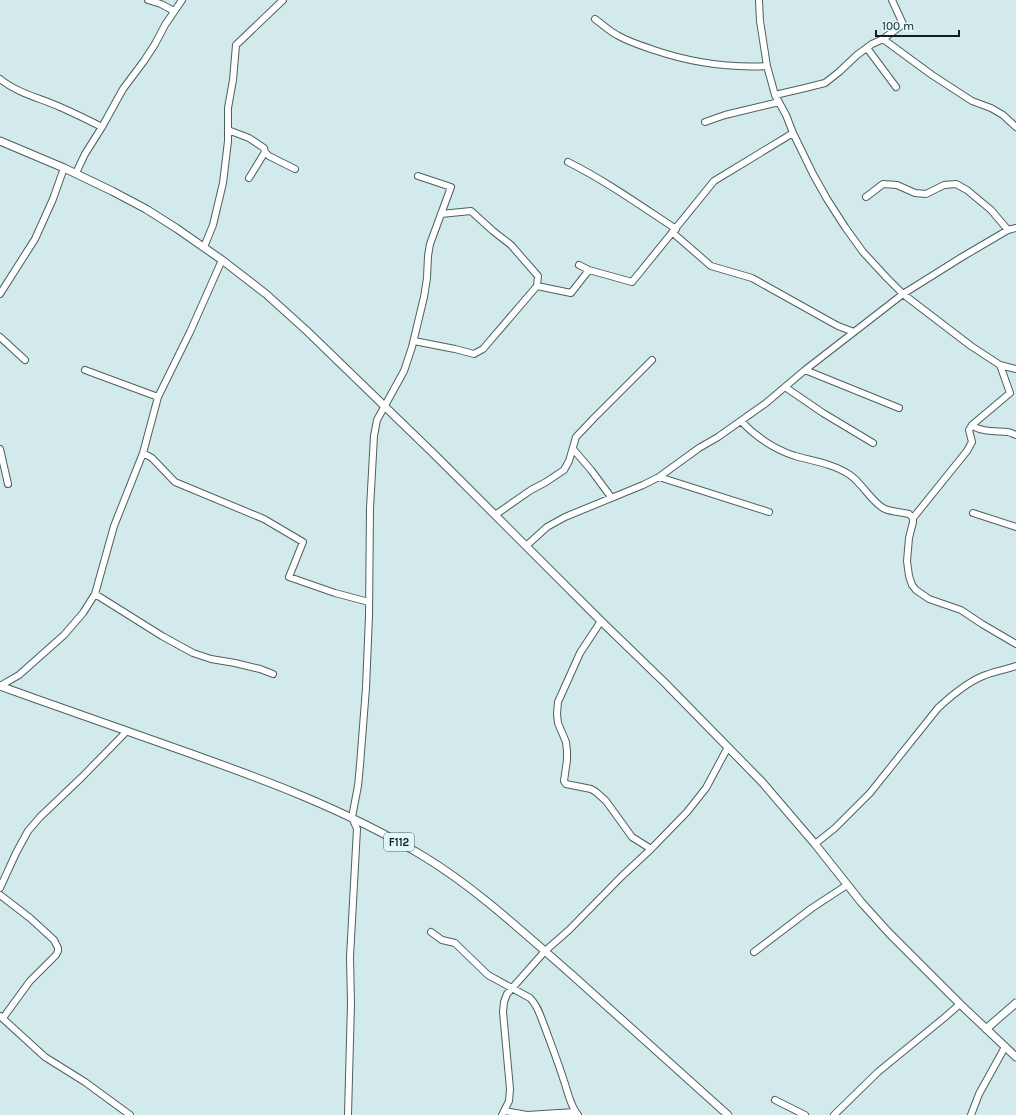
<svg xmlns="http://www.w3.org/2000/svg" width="1016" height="1115" font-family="Karla,sans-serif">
<rect width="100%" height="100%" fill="#d2eaec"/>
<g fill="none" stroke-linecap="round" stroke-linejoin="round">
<defs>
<path id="minor" d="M148,0L161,4L174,11
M759,0L760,21L767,66L775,95L786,115L793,133L813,174L827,199L845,227L863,252L887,278L903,294L971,346L1000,365L1016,369
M595,19C602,24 609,31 617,35C629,42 642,46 654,50C692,63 728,68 767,66
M883,39L932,75L972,101L991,108L1003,115L1016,127
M867,48L896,87
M0,79C17,93 40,98 60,107C74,113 88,120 102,127
M775,95L805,88L825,83L839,72L857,55L872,44L883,39L903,24L892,0
M705,122L725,115L779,102
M228,130L249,138L264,148L265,152L269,156L295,169
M568,162C606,181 641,206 676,229
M76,173L85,154L102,127L123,89L144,61L155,44L165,25L182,0
M249,178L265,152
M866,197L883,184L897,185L915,193L926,194L944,185L956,184L967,190L991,210L1008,230
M673,233L711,266L752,278L838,326L854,332
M204,247L213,225L223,183L228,141V108L233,80L236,45L283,0
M579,265L589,270L632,282L714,181L793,133
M537,286L571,293L589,270
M0,294L35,239L53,199L64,168
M0,337L25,360
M414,341L455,349L474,354L483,349L537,286L538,276L511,245L493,231L471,211L441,214
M85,370L158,397
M805,370L899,408
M785,387L823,413L873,443
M741,421C756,437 774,449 795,456C813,461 834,464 850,475C862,483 873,504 885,509C892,512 901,512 909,514L913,518V522L909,538L907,561L909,576L912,585L916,590L929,599L961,610L982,624L1016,644
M972,425C979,432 997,431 1007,432C1010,432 1013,434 1016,435
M0,449L8,484
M573,449L591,470L611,497
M143,453L152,458L175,482L264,519L303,542L289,577L335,593L369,602
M659,477L769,512
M973,513L1016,527
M495,515L531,490L546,482L564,470L569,461L576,437L594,418L652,360
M913,518L967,451L972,442L969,430L972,425L1010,393L1000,365
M526,546L547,527L565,517L643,485L659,477L699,448L718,437L766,403L805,370L903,294L962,257L1008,230L1016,228
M95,594L162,636L193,653L211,659L235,663L260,669L273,674
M601,621L580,653L558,702L557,714L558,723L566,742L567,751V760L564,781L566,784L591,789L596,792L606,801L632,837L651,849
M0,686L19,675L64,635L83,613L95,594L114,526L143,453L158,397L190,332L222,260
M815,844L835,828L870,793L938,708C952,695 966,683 983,676C994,671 1005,670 1016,666
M0,888L16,853L28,831L40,817L82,777L127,731
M0,895L30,918L54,940L58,948V951L56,955L30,981L3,1018
M431,932L442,940L455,943L488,975L530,998C538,1006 540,1015 544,1025C551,1044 558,1062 564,1081C568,1092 570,1106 578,1115
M754,952L812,908L847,885
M0,1016L45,1057L85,1082L130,1115
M775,1100L805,1115
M505,1111L527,1115L575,1112
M348,1115L351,1003L350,957L357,829L352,817L358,786L360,765L366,688L369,616L370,508L374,436L377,420L404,371L412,347L424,297L427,278L428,256L430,244L451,187L418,176
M502,1115L509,1101L510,1089L503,1012L504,1002L507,994L545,951L569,930L621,877L651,849L687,812L706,788L728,747
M834,1115L878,1072L944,1018L960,1004
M971,1115L979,1094L1005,1047"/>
<path id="major" d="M0,141L64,168L112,191L146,209L176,228L222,260L266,294L307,331L437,457L601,621L665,683L762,782L815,844L861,902L889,933L960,1004L1016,1057
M0,686C58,707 116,727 175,748C260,778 345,809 423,856C476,888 524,933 571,974C623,1021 676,1068 728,1115
M986,1029L1016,1003"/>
</defs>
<use href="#minor" stroke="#4b6062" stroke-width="8"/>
<use href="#major" stroke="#4b6062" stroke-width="9"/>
<use href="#minor" stroke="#fff" stroke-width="6"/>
<use href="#major" stroke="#fff" stroke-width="7"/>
</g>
<g text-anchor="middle" stroke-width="3" stroke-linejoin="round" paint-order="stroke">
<rect fill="#dff7fa" stroke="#515e60" stroke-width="1" x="384" y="833" width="30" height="18" rx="3"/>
<g font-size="11" font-weight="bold" fill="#141d1e">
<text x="399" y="846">F112</text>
</g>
</g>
<path d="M876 30v6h83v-6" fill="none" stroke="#141d1e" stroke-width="2"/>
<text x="882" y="30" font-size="12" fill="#141d1e" stroke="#dff7fa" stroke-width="3" paint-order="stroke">100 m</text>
</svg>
